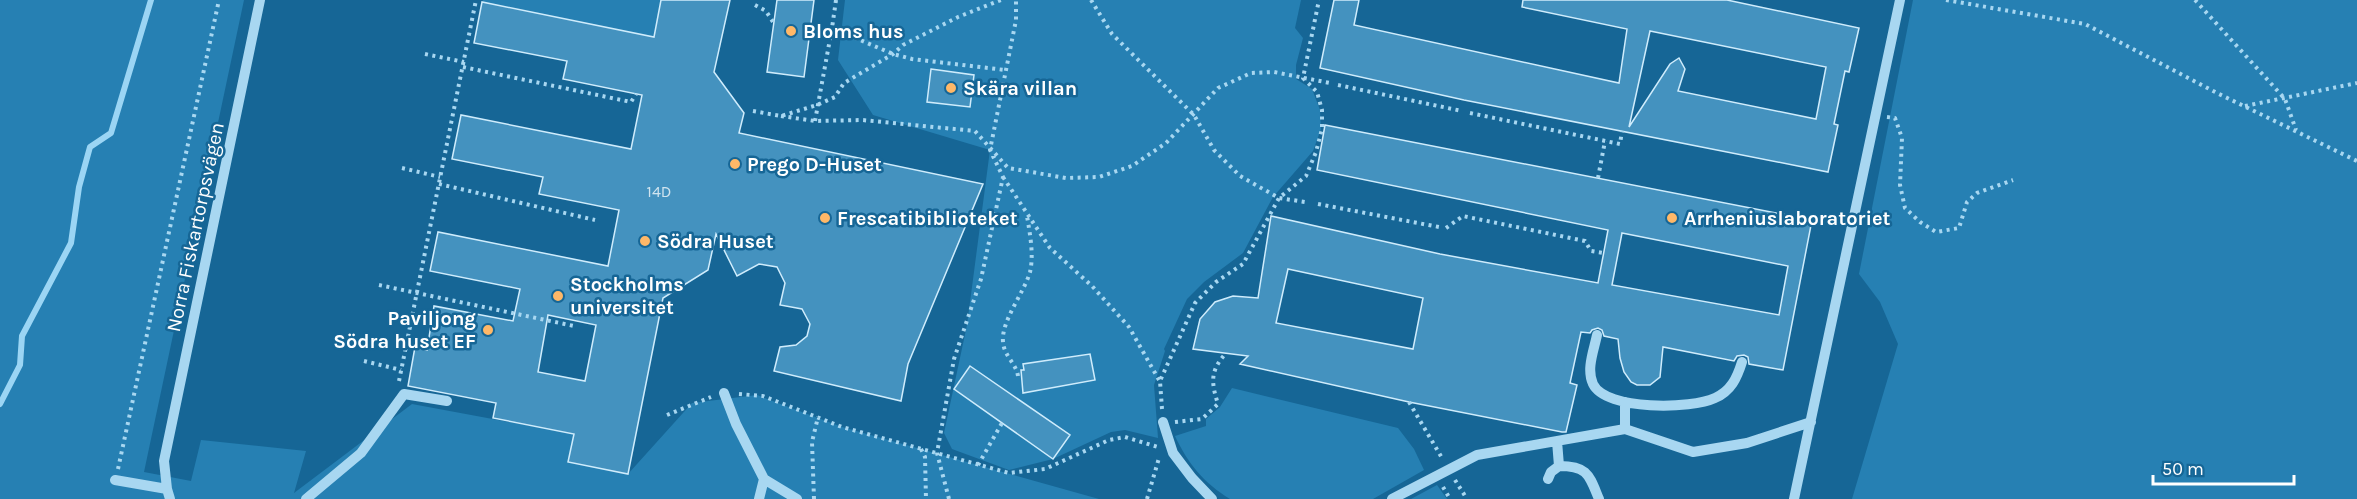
<svg xmlns="http://www.w3.org/2000/svg" width="2357" height="499" font-family="Karla,sans-serif">
<rect width="100%" height="100%" fill="#166696"/>
<path fill="#2680b3" d="M0,0H244L144,472L191,481L201,440L306,451L294,493L412,404L574,434L569,462L628,474L692,403L757,395L842,427L1099,499H0Z
M483,0H661L654,37L482,2Z
M845,0H1301L1295,28L1303,38L1296,65V79L1312,89L1320,110L1321,129L1313,151L1273,197L1243,253L1204,282L1187,299L1164,349L1165,351L1154,385L1158,438L1125,430L1111,432L1053,459L1009,470L952,449L944,433L967,325L990,150L873,115L838,60Z
M1913,0H2357V499H1852L1898,344L1880,302L1859,274Z
M1232,388L1398,428L1414,449L1424,470L1373,499H1230C1204,483 1188,464 1175,436L1206,426V419L1220,407Z
M1437,485L1447,499H1411Z"/>
<g fill="none" stroke-linecap="round" stroke-linejoin="round">
<path stroke="#9bd5f4" stroke-width="6" d="M0,404L20,365L22,336L71,243L79,187L90,147L111,133L151,0"/>
</g>
<path fill="#4492bf" stroke="#cfecfc" stroke-width="1.5" fill-rule="evenodd" d="M661,0H730L714,72L744,113L739,133L983,184L908,364L901,401L774,371L780,347L796,345L807,336L810,324L802,309L780,305L785,283L777,267L759,264L737,276L716,234L708,270L663,298L628,474L568,462L574,434L493,418L496,403L408,386L415,347L427,350L434,306L513,321L520,289L430,271L438,232L608,266L619,210L539,194L543,177L452,159L461,115L631,149L642,95L563,79L567,61L474,43L482,2L654,37ZM548,315L596,325L585,381L538,372Z
M777,0H814L804,77L767,72Z
M1334,0H1359L1354,25L1619,83L1627,29L1522,7L1523,0H1727L1859,28L1849,72L1845,71L1834,124L1838,125L1828,172L1464,100L1320,68ZM1650,31L1826,67L1816,119L1678,91L1685,69L1679,58L1670,64L1629,127Z
M931,69L974,75L970,107L927,102Z
M1325,125L1812,220L1783,370L1749,364L1748,357L1744,355L1737,356L1734,361L1663,347L1660,377L1650,385H1637L1631,382L1624,372L1620,358L1618,339L1604,336L1602,330L1598,328L1592,330L1590,333L1581,332L1570,383L1577,385L1566,432H1562L1409,402L1240,364L1248,356L1193,349L1200,319L1215,302L1233,296L1258,298L1271,216L1440,254L1598,283L1608,230L1317,170ZM1622,233L1788,266L1779,315L1612,285ZM1288,269L1423,298L1413,349L1276,323Z
M1090,354L1095,380L1023,393L1021,370H1024L1023,364Z
M970,366L1070,435L1053,459L954,389Z"/>
<g fill="none" stroke-linecap="round" stroke-linejoin="round">
<path stroke="#a8d7f1" stroke-width="4" stroke-dasharray="3 4.5" stroke-linecap="butt" d="M836,0L832,28L893,54L912,59L1005,70
M1091,0L1112,34L1194,115L1214,150L1240,176L1279,198L1305,202
M1946,0L2085,24L2217,93L2357,161
M2195,0L2285,99L2296,130
M755,5L766,11L773,22
M425,54L464,62
M463,67L631,102L636,94
M1338,85L1462,111
M2245,106L2357,83
M753,111L781,116L817,105L835,97L844,83L893,54L903,45L958,17L1001,0
M1470,113L1620,144L1622,131
M781,116L815,121L862,120L975,131L1008,168L1066,178L1099,177L1132,166L1166,143L1218,88L1251,73L1274,72L1330,83
M1887,117L1895,118L1902,138L1900,185L1905,208L1920,222L1936,232L1959,228L1967,202L1977,193L2013,180
M815,121L832,28
M402,168L440,177
M1003,177L1050,248L1092,286L1129,327L1159,380
M1598,178L1605,141
M439,184L595,220
M1318,204L1439,227
M1446,228L1463,216L1585,241L1591,251L1603,253
M379,285L574,326
M364,361L401,370
M1018,376C1016,363 1004,356 1003,342C1001,321 1024,293 1030,272C1034,255 1030,234 1027,216
M399,381L476,0
M739,394L763,396L842,427L1009,473L1045,469L1109,440L1125,437L1158,447
M1409,402L1442,458
M1162,409L1160,381L1195,303L1216,282L1243,264L1279,198L1306,176L1316,152L1322,129V110L1317,92L1303,78L1319,0
M667,415L711,397
M1175,422L1202,419L1218,404C1211,382 1210,371 1226,353
M921,449L925,457L926,499
M978,465L1002,423
M118,469L219,0
M1455,480L1467,499
M1443,487L1450,499
M814,499L812,442L818,417
M949,499L937,453L954,359L981,279L1003,177L990,150L1016,20V0
M1147,499L1159,458"/>
<path stroke="#a8d7f1" stroke-width="10" d="M1597,335C1594,350 1586,369 1593,384C1606,411 1692,409 1715,398C1731,391 1737,378 1742,362
M724,393L736,424L764,479L797,499
M1625,402V429
M1163,422L1173,453L1192,478L1212,499
M1557,441L1559,466C1588,466 1589,475 1599,499
M1548,479L1551,472L1559,466
M115,480L167,489L170,499
M167,489L164,461L260,0
M306,499L361,453L404,394L447,401
M759,499L764,479
M1392,499L1477,455L1625,429L1693,452L1747,443L1811,422
M1794,499L1900,0"/>
</g>
<g fill="#ffb868" stroke="#166696" stroke-width="2">
<circle cx="791" cy="31" r="6"/>
<circle cx="951" cy="88" r="6"/>
<circle cx="735" cy="164" r="6"/>
<circle cx="825" cy="218" r="6"/>
<circle cx="1672" cy="218" r="6"/>
<circle cx="645" cy="241" r="6"/>
<circle cx="558" cy="296" r="6"/>
<circle cx="488" cy="330" r="6"/>
</g>
<g text-anchor="middle" stroke-width="5" stroke-linejoin="round" paint-order="stroke">
<g font-size="16" fill="#d0e4ef">
<text x="659" y="197">14D</text>
</g>
<g font-size="20" font-weight="bold" fill="#fff" stroke="#166696" text-anchor="start">
<text x="803" y="38">Bloms hus</text>
<text x="963" y="95">Skära villan</text>
<text x="747" y="171">Prego D-Huset</text>
<text x="837" y="225">Frescatibiblioteket</text>
<text x="1684" y="225">Arrheniuslaboratoriet</text>
<text x="657" y="248">Södra Huset</text>
<text x="570" y="291">Stockholms<tspan x="570" dy="23">universitet</tspan></text>
<text x="476" y="325" text-anchor="end">Paviljong<tspan x="476" dy="23">Södra huset EF</tspan></text>
</g>
<g font-size="20" fill="#fff" stroke="#166696">
<text transform="translate(195 227) rotate(-78)" y="7">Norra Fiskartorpsvägen</text>
</g>
</g>
<path d="M2153 475v9h141v-9" fill="none" stroke="#ffffff" stroke-width="3"/>
<text x="2162" y="475" font-size="18" fill="#ffffff" stroke="#166696" stroke-width="4.5" paint-order="stroke">50 m</text>
</svg>
